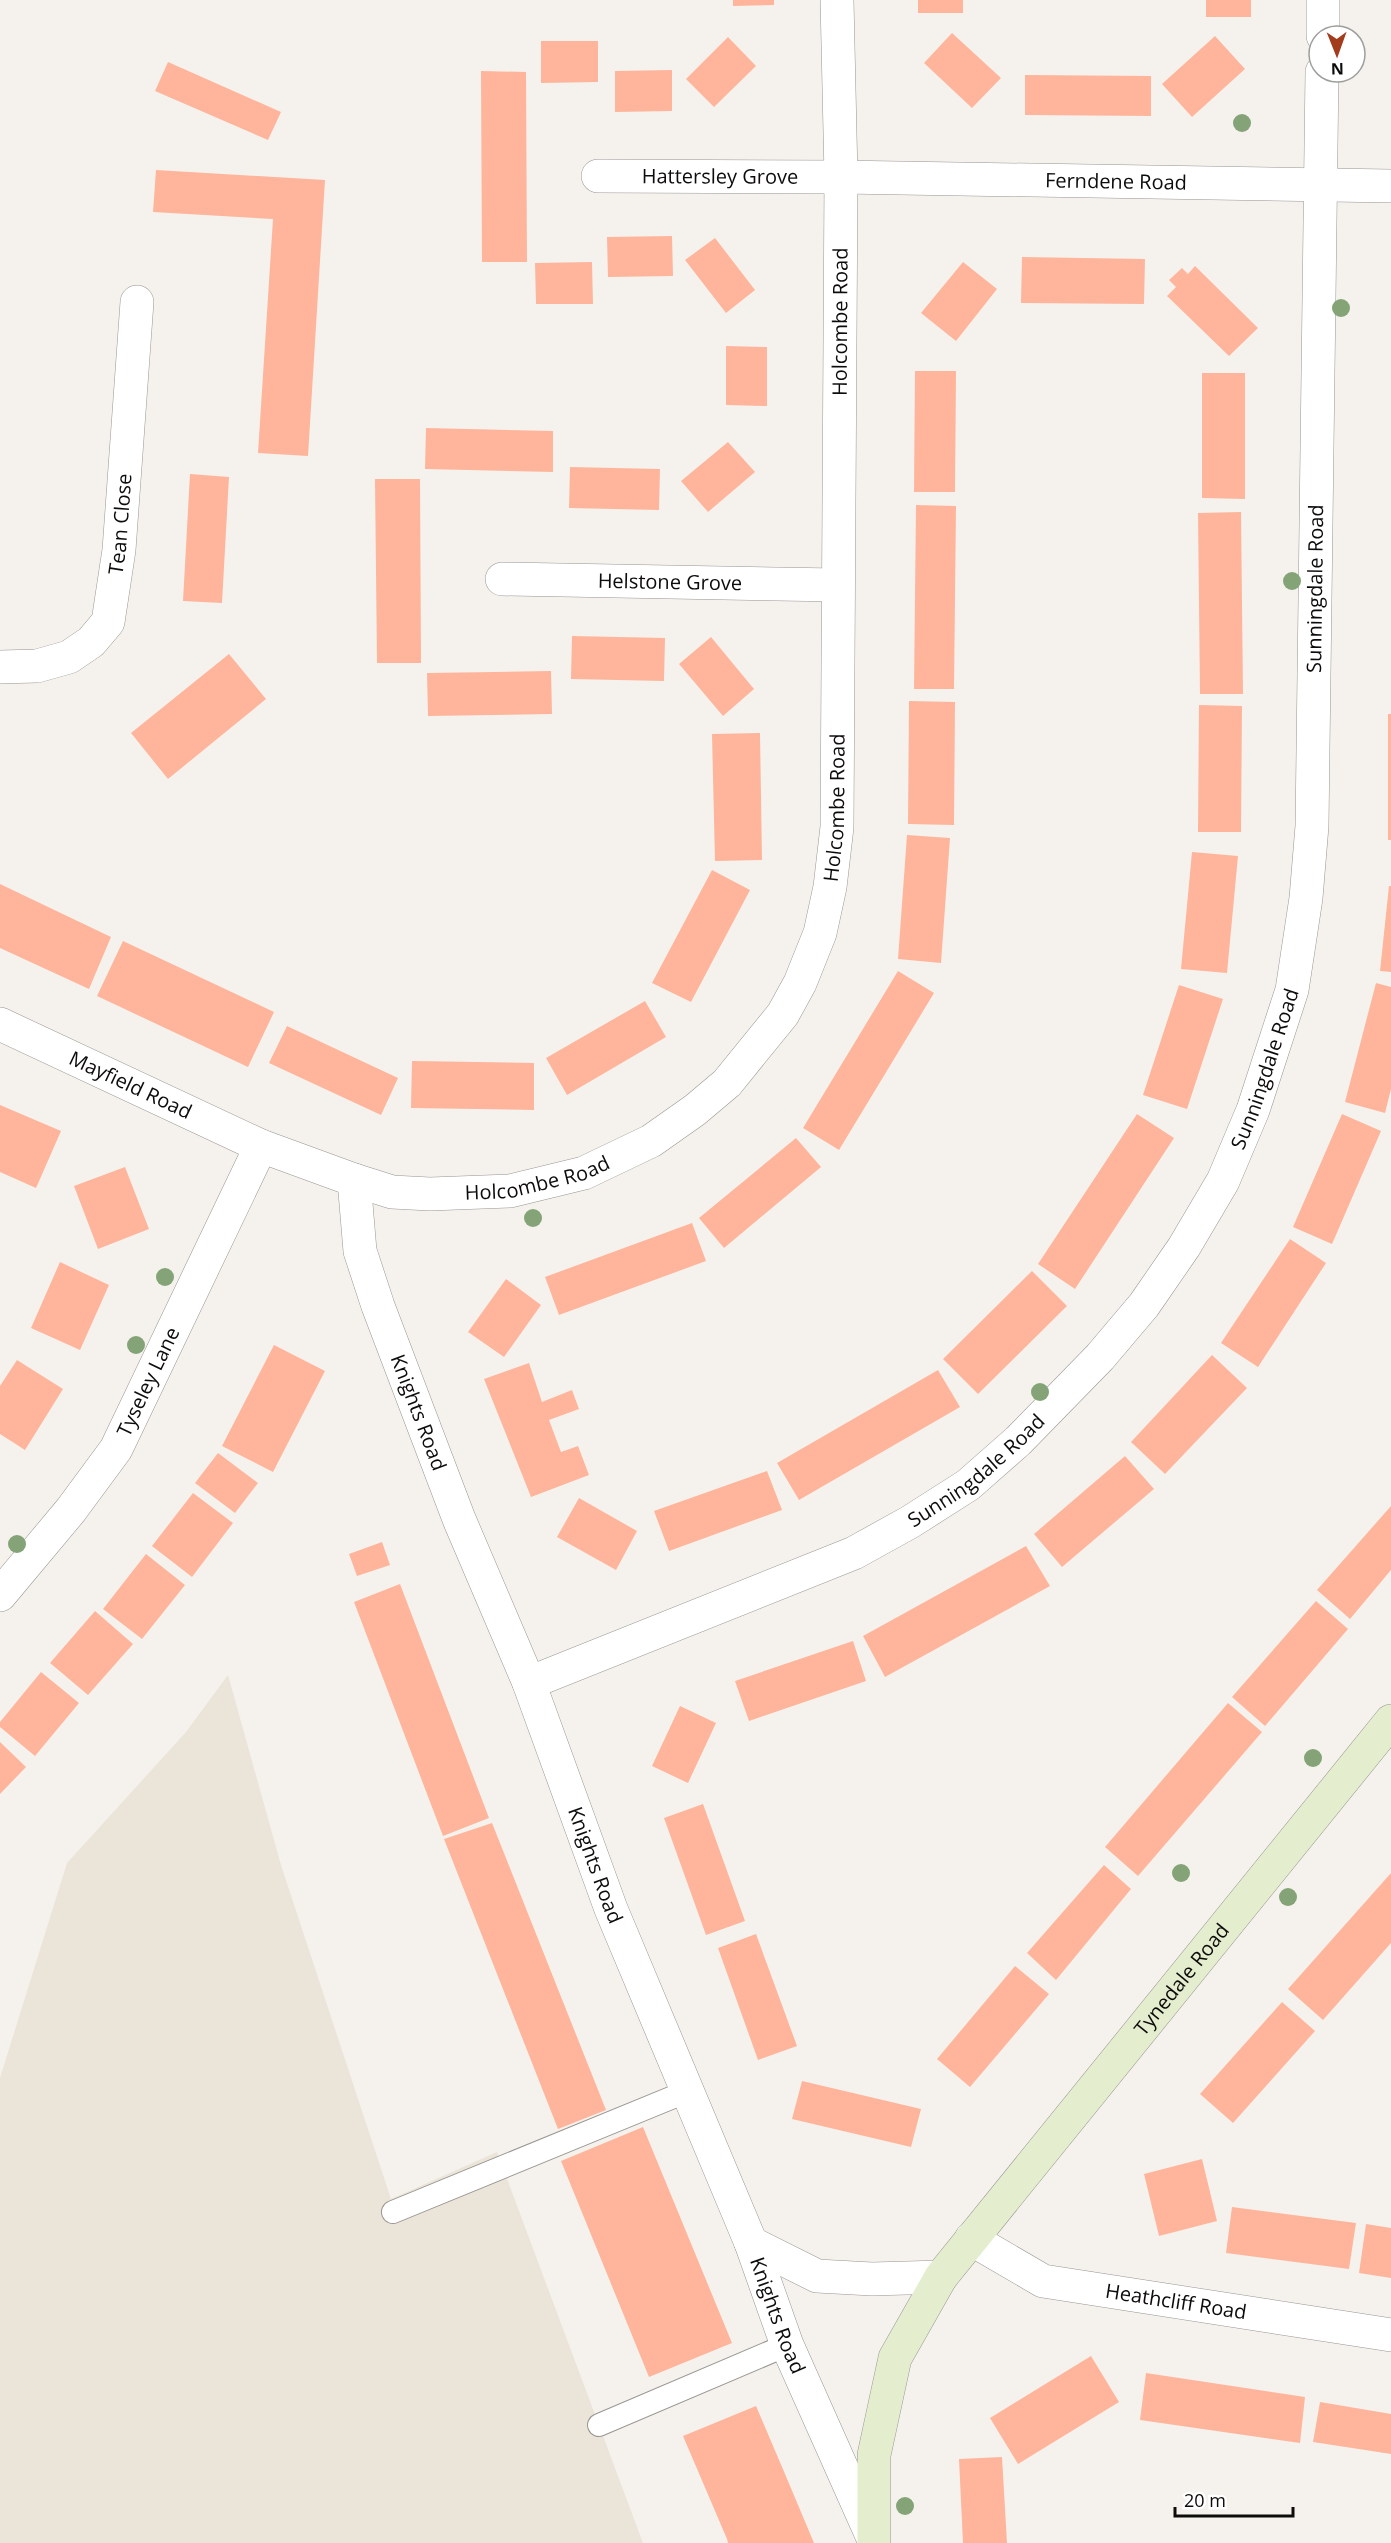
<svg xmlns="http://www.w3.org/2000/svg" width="1391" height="2543" font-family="'Open Sans',sans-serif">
<rect width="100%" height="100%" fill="#f5f2ed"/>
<path fill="#ebe4d9" d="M228,1675L281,1865L391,2199L497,2152L643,2543H0V2078L67,1863L186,1732Z"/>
<path fill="#feb59b" d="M733,0H774V5L733,6Z
M918,0H963V13H918Z
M1206,0H1251V17H1206Z
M952,33L1001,78L972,108L924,63Z
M1215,36L1245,69L1192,117L1162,84Z
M728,37L756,66L714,107L686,79Z
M541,41H598V82L541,83Z
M168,62L281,112L268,140L155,91Z
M672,70V111L615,112V71Z
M481,71L526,72L527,262H482Z
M1025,75L1151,76V116L1025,115Z
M156,170L325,180L308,456L258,453L273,219L153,212Z
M672,236L673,276L608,277L607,237Z
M715,238L755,290L726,313L685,260Z
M1022,257L1145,259L1144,304L1021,303Z
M592,262L593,304H536L535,263Z
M963,262L997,289L956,341L921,313Z
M1195,266L1258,328L1229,356L1167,296L1176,287L1169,280L1182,268L1188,274Z
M726,346L767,347V406L726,405Z
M915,371H956L955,492H914Z
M1202,373H1245V499L1202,498Z
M426,428L553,431V472L425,469Z
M728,442L755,472L708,512L681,481Z
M570,467L660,469L659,510L569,508Z
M190,474L229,477L222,603L183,601Z
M375,479H420L421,663H377Z
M916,505L956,506L954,689H914Z
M1241,512L1243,694H1200L1198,513Z
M572,636L665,638L664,681L571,679Z
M711,637L754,689L723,716L679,664Z
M229,654L266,699L168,779L131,733Z
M551,671L552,714L428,716L427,673Z
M909,701L955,702L954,825L908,824Z
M1199,705L1242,706L1241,832H1198Z
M1388,714H1391V840H1388Z
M760,733L762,860L715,861L712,734Z
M907,835L950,838L941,963L898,959Z
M1192,852L1238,856L1227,973L1181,969Z
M712,870L750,890L691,1002L652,983Z
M0,884L111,937L89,989L0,948Z
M1389,886H1391V972L1380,971Z
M123,941L274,1012L248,1067L97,996Z
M898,971L934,993L839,1150L803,1128Z
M1376,983L1391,987V1089L1385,1113L1345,1102Z
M1179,985L1223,999L1187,1109L1143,1095Z
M645,1001L666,1037L567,1095L546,1058Z
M287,1026L398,1078L381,1115L269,1063Z
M412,1061L534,1063V1110L411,1108Z
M0,1105L61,1131L36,1188L0,1172Z
M1137,1114L1174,1138L1075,1289L1038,1264Z
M1342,1114L1381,1131L1332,1244L1293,1227Z
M796,1138L821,1167L724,1248L699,1218Z
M125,1167L149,1229L98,1249L74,1186Z
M692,1223L706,1261L559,1315L545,1277Z
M1290,1239L1326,1263L1258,1367L1221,1343Z
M60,1262L109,1285L80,1350L31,1328Z
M1032,1271L1067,1306L978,1394L943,1359Z
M506,1279L541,1305L504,1357L468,1332Z
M274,1345L325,1371L273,1472L222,1446Z
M1212,1355L1247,1388L1165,1474L1131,1442Z
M17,1360L63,1389L25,1450L0,1434V1386Z
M529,1363L542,1402L572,1390L579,1409L549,1420L561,1452L578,1446L589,1475L531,1497L484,1379Z
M938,1370L960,1407L799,1500L777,1463Z
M218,1453L258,1483L235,1513L195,1483Z
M1125,1456L1154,1489L1062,1567L1034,1534Z
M767,1471L782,1510L669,1551L654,1511Z
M193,1493L233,1523L192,1577L152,1546Z
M579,1498L637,1531L616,1570L557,1537Z
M1391,1506V1570L1350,1619L1317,1590Z
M382,1542L390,1565L357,1576L349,1554Z
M1026,1546L1050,1586L885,1677L863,1636Z
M146,1554L185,1585L142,1639L103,1609Z
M400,1584L489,1818L443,1836L354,1602Z
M1316,1601L1348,1629L1265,1726L1232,1697Z
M95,1611L133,1644L88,1695L50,1663Z
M853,1641L866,1681L749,1721L735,1681Z
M41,1672L79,1703L35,1756L0,1727V1722Z
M1228,1703L1262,1732L1138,1876L1105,1847Z
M680,1706L716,1723L688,1783L652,1766Z
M0,1742L26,1767L0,1794Z
M703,1804L745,1921L706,1935L664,1818Z
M492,1823L606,2110L558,2129L444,1839Z
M1104,1865L1131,1889L1056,1980L1027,1953Z
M1391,1873V1943L1323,2020L1288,1989Z
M756,1934L797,2046L758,2060L718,1948Z
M1015,1966L1049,1994L970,2087L937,2059Z
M1282,2002L1315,2031L1233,2123L1200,2094Z
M802,2081L921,2109L911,2147L792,2119Z
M643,2127L732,2343L649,2377L561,2161Z
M1202,2159L1217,2221L1159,2236L1144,2174Z
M1232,2207L1356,2223L1349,2269L1226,2253Z
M1366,2224L1391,2228V2278L1359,2273Z
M1091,2356L1119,2402L1018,2464L990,2418Z
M1146,2373L1305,2397L1300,2443L1140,2420Z
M1320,2402L1391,2414V2454L1313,2442Z
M756,2406L785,2474L814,2543H728L727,2539L683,2436Z
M1002,2457L1007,2543H963L959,2459Z"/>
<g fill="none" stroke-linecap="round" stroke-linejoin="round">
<defs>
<path id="lane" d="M393,2212L688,2091
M599,2425L787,2345"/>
<g id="street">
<path d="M1323,36V0"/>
<path id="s1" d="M598,176L841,177L1391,186"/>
<path id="s2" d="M502,579L837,585"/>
<path id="s3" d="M0,667L37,666L69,657L91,642L108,622L119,550L137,302"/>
<path id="s4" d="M0,1024L261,1146L354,1180L392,1192L430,1194L510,1191L584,1173L651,1141L695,1110L727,1083L783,1014L800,983L820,933L830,887L837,827L841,177L837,0"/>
<path id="s5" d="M354,1180L360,1251L378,1306L459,1519L529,1683L611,1909L751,2243L787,2345L873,2538"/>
<path id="s6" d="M0,1595L71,1510L116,1449L261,1146"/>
<path id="s7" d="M529,1683L854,1553L910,1522L968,1485L1018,1441L1100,1357L1144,1305L1184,1247L1223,1181L1253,1110L1292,990L1306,898L1312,826L1322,72"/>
<path id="s8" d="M971,2239L1043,2281L1391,2335"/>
<path d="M751,2243L817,2276L872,2279L941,2277"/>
</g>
<g id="secondary">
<path id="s9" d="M874,2543V2455L895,2358L941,2277L1391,1721"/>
</g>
</defs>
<use href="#lane" stroke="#999692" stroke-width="24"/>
<use href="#street" stroke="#999692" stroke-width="34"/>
<use href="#secondary" stroke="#999692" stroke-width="34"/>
<use href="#lane" stroke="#fff" stroke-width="22"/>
<use href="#street" stroke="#fff" stroke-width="33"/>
<use href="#secondary" stroke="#e4eece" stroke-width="33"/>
</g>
<g fill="#84a377">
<circle cx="1242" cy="123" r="9"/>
<circle cx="1341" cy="308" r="9"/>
<circle cx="1292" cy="581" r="9"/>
<circle cx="533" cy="1218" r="9"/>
<circle cx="165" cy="1277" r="9"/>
<circle cx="136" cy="1345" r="9"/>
<circle cx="1040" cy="1392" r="9"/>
<circle cx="17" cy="1544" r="9"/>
<circle cx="1313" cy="1758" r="9"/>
<circle cx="1181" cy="1873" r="9"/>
<circle cx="1288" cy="1897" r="9"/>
<circle cx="905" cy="2506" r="9"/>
</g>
<g text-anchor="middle" stroke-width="4.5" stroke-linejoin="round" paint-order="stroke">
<g font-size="20" fill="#0d0c0b" stroke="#fff">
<text dy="7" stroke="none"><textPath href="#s1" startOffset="122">Hattersley Grove</textPath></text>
<text dy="7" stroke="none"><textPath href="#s1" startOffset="518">Ferndene Road</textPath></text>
<text dy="7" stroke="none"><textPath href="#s4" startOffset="1582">Holcombe Road</textPath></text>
<text dy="7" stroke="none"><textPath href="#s3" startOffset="222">Tean Close</textPath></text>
<text dy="7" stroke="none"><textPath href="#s2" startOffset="168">Helstone Grove</textPath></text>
<text dy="7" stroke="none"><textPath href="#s7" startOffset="1488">Sunningdale Road</textPath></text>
<text dy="7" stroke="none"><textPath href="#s4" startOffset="1096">Holcombe Road</textPath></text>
<text dy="7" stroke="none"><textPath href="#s7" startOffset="1002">Sunningdale Road</textPath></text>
<text dy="7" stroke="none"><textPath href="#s4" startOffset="144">Mayfield Road</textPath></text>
<text dy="7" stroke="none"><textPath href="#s4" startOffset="574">Holcombe Road</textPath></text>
<text dy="7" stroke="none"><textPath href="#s6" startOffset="261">Tyseley Lane</textPath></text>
<text dy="7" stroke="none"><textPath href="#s5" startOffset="243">Knights Road</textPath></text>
<text dy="7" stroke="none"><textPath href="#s7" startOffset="498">Sunningdale Road</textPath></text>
<text dy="7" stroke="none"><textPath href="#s5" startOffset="729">Knights Road</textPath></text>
<text dy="7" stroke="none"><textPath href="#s9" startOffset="663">Tynedale Road</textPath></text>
<text dy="7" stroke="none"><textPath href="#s8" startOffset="218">Heathcliff Road</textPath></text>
<text dy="7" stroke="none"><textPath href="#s5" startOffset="1215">Knights Road</textPath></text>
</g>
</g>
<g transform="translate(1337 54) rotate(179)"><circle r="28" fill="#ffffff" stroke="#9e9e9d" stroke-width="1.5"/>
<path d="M0-4.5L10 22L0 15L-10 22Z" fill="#a33b1d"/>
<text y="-9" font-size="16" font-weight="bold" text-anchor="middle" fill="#0d0c0b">N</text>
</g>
<path d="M1175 2507v9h118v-9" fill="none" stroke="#0d0c0b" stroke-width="3"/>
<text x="1184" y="2507" font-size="18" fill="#0d0c0b" stroke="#ffffff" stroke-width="4.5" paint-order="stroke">20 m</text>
</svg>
